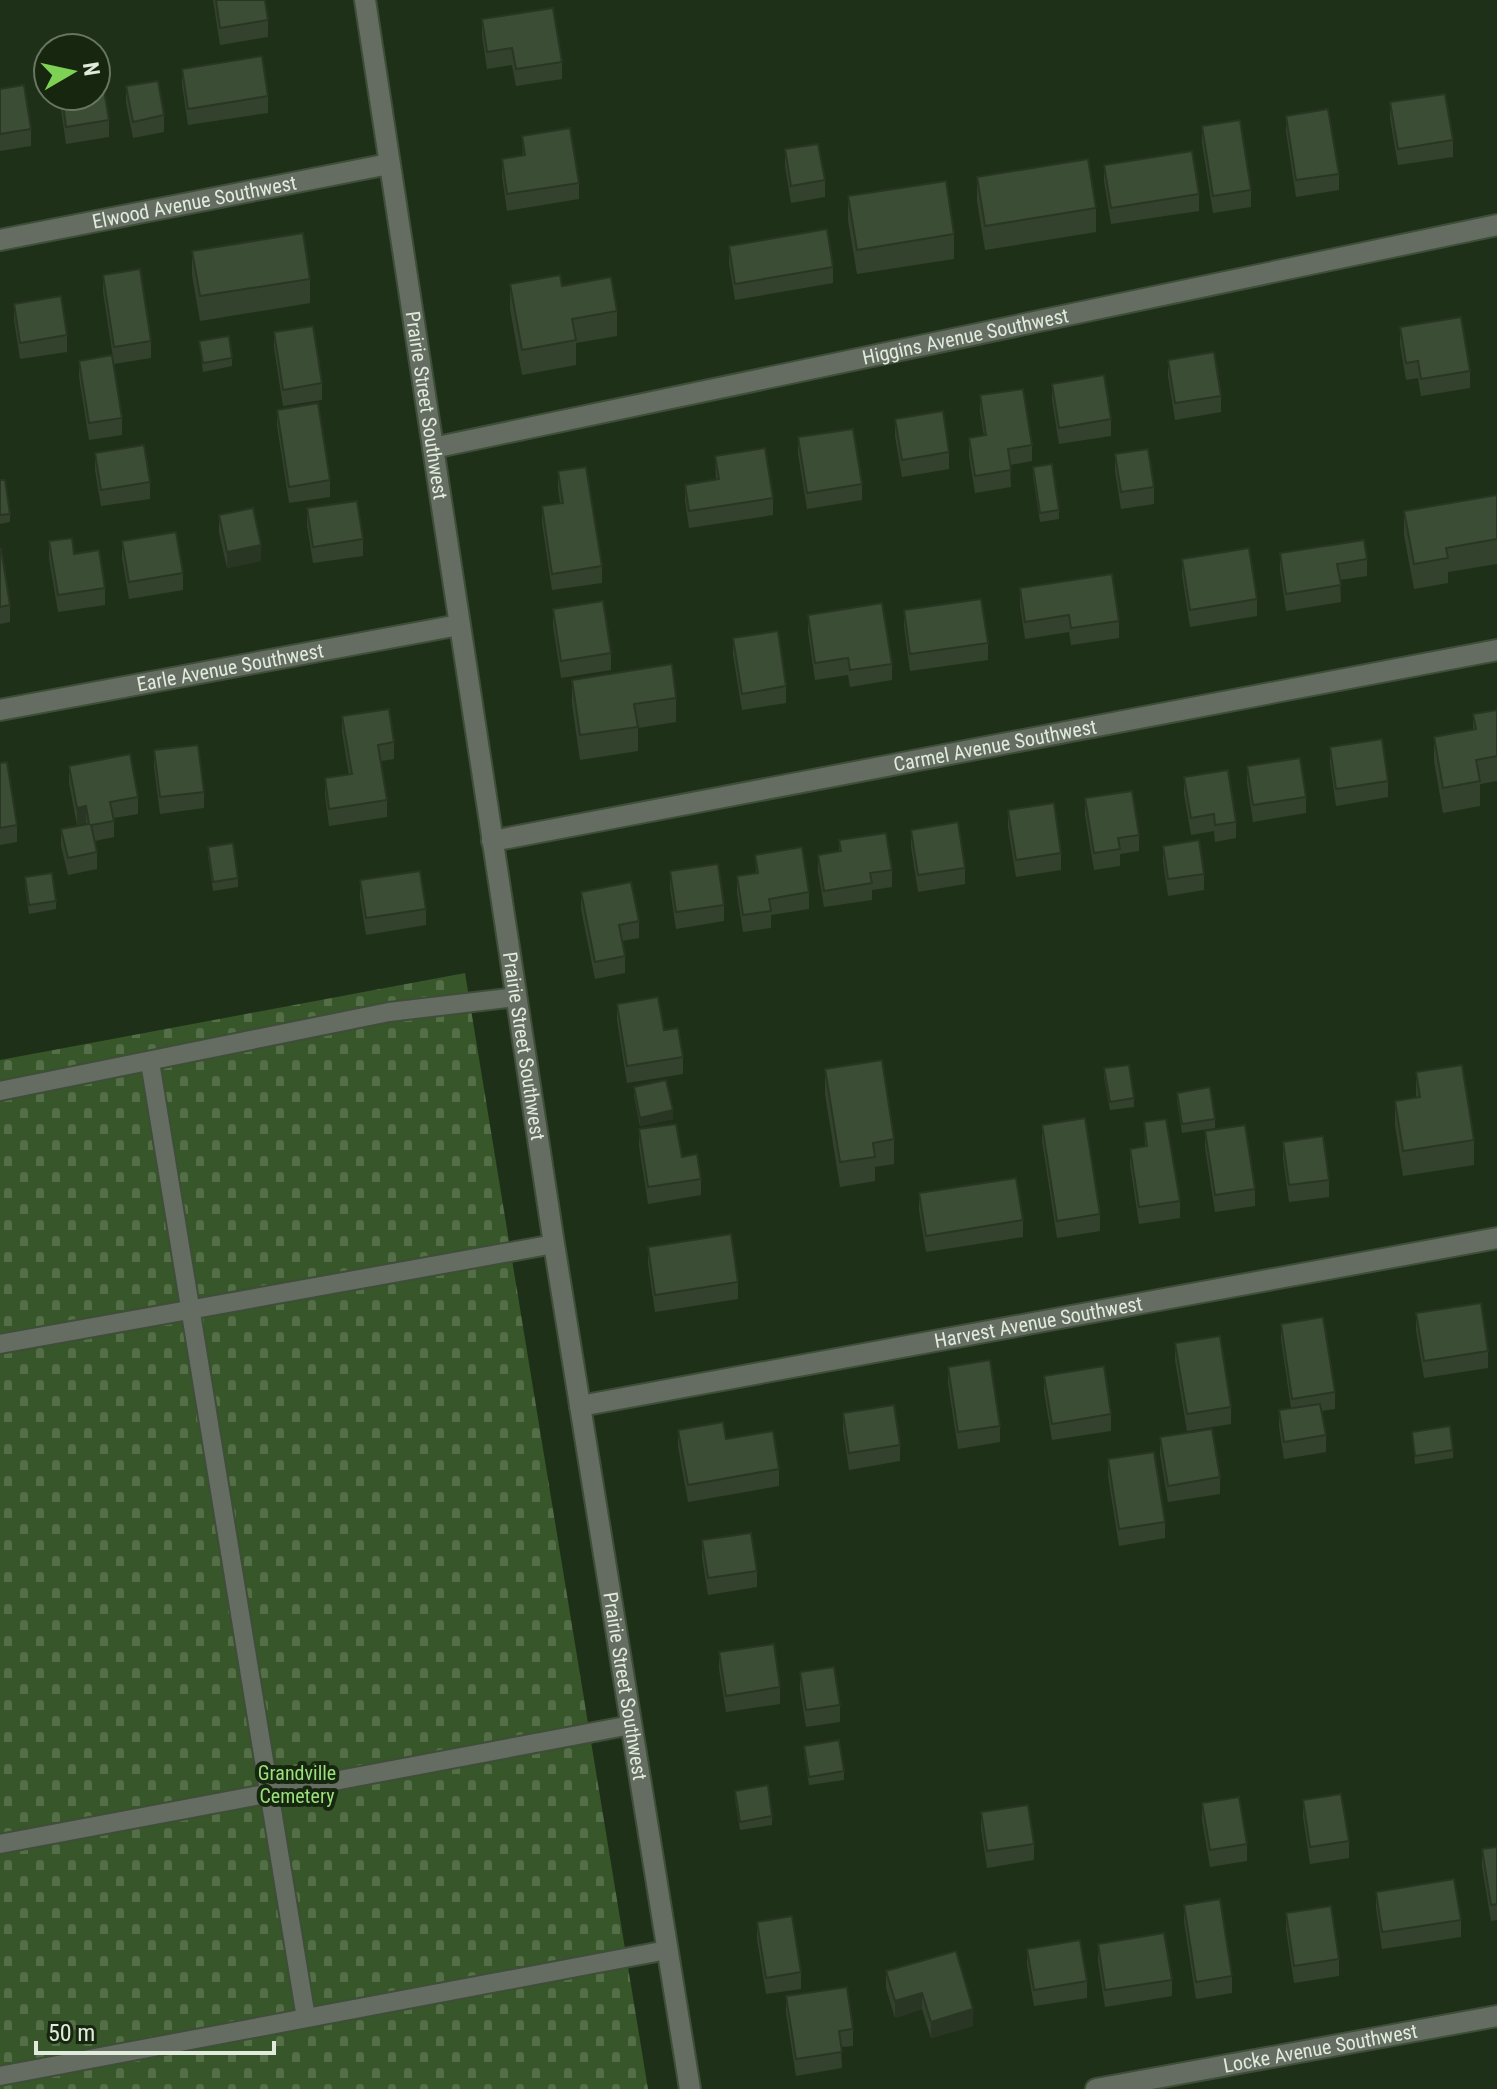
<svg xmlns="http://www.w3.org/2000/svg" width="1497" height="2089" font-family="'Roboto Condensed',sans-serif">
<defs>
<pattern id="cemetery-stones" width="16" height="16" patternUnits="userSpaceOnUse" patternTransform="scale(2)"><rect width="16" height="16" fill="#375629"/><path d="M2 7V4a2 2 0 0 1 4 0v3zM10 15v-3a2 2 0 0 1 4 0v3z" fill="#546e47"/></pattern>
</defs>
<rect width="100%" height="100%" fill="#1f3019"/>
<path fill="url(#cemetery-stones)" d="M465,973L648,2089H0V1060Z"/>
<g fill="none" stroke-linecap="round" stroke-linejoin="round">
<defs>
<path id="service" d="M150,1062L306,2018
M0,1091L389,1012L516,997
M0,1344L554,1244
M0,1844L631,1725
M0,2076L667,1950"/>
<g id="minor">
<path id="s1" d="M0,240L389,164"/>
<path id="s2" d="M433,448L1497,225"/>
<path id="s3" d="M0,710L459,625"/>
<path id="s4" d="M492,841L1497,650"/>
<path id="s5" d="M580,1406L1497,1238"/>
<path id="s6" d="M1096,2089L1497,2016"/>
</g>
<g id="tertiary">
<path id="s7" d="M365,0L554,1244L690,2089"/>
</g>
</defs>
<use href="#service" stroke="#3e4e38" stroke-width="22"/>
<use href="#minor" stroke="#3e4e38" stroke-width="24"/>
<use href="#tertiary" stroke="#3e4e38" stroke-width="24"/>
<use href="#service" stroke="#656d62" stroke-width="18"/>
<use href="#minor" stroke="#656d62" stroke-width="20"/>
<use href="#tertiary" stroke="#656d62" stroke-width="20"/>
</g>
<path fill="#33422d" d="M213,0H265L268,20V37L220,45Z
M482,19L562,62V79L516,86L512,65L487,69L482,36Z
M182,69L268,96V113L188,125L182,85Z
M126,86L164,115V132L133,138L126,103Z
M0,89L31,129V146L0,151Z
M59,96H96L109,120V137L66,144Z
M1390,102L1453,140V157L1398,165L1390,119Z
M1286,116L1339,174V190L1296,197L1286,132Z
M1202,126L1251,190V207L1213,213L1202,143Z
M522,136L579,183V199L507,211L502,176V159L523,156Z
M785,149L825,180V197L791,203L785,166Z
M1104,165L1199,194V211L1111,224L1104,181Z
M977,177L1096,208V232L985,250L977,201Z
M848,196L954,234V259L857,274L848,221Z
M729,246L833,267V283L735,300L729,263Z
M192,251L310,279V303L200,321L192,275Z
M103,275L151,341V358L114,364L103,292Z
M510,284L562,286L617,311V336L576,343V365L522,375L510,309Z
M14,304L67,335V352L20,359L14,320Z
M1400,327L1470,371V388L1421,396L1418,378L1406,380L1400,344Z
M274,332L322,383V400L283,406L274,348Z
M199,341L232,358V366L203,372Z
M1168,360L1221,396V412L1175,420L1168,376Z
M79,361L122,418V435L89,440L79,377Z
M1052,384L1111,419V436L1059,444L1052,400Z
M980,395L1032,445V461L1010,465L1011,487L975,493L969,455V438L984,436L980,412Z
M277,410L330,480V497L289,503L277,426Z
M895,419L949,452V469L902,477L895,436Z
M798,437L862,484V500L807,509L798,454Z
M95,453L150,482V499L101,506L95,470Z
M1115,454L1154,487V504L1121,509L1115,471Z
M715,456L773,498V515L689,528L685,501V485L716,480Z
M1033,467L1059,510V519L1040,522L1033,476Z
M558,471L602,566V583L552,590L542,523V506L560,503L558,488Z
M0,480L10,514V522L0,524Z
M1497,495V564L1448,572V583L1414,589L1404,535V511Z
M307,508L363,539V556L313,563L307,525Z
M219,515L261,561L227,568L219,532Z
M49,541L74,554L105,588V605L58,612L49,558Z
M122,541L183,573V590L129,599L122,558Z
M0,549L10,605V622L0,624Z
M1280,553L1367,559V576L1340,580L1341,602L1286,611L1280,570Z
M1182,559L1257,599V616L1190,627L1182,575Z
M1020,588L1119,621V638L1071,645L1069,632L1025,639L1020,605Z
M553,609L611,653V670L561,678L553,626Z
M904,610L988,643V660L910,671L904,627Z
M808,615L892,664V680L850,687L848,675L815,680L808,632Z
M733,638L786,686V703L742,710L733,655Z
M572,680L676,698V722L638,728V751L580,760L572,704Z
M1497,710V781L1480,784V806L1443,813L1434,761V737L1473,730V714Z
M342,716L394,742V759L381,761L387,800V817L329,826L325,795V778L349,775L342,732Z
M1330,747L1388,781V797L1336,806L1330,764Z
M154,750L204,792V808L160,814L154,767Z
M0,763L17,825V842L0,845Z
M69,766L138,797V814L114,818V837L95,841L97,852V869L68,875L61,846V829L86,824V823L77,825L69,783Z
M1247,766L1306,797V813L1253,822L1247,783Z
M1184,777L1236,822V838L1215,842L1214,831L1191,835L1184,794Z
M1085,798L1139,835V851L1120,854V866L1094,870L1085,815Z
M1008,810L1061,853V870L1016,877L1008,827Z
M911,830L965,868V884L918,892L911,847Z
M839,840L892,870V887L872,890V900L824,907L818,871V855L839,851Z
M1163,846L1204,874V890L1168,896L1163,862Z
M208,847L238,878V887L213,891L208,856Z
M755,855L809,892V909L771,915V928L743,932L737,893V876L756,873Z
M670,871L724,905V921L676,929L670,888Z
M25,877L56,901V909L29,914L25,886Z
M360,880L426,909V925L366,935L360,897Z
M581,892L639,921V938L622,941L625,956V973L595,979L581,909Z
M617,1004L664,1030L683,1057V1074L627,1083L617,1020Z
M1104,1068L1134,1098V1107L1110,1110L1104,1077Z
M825,1069L894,1139V1164L875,1167V1181L840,1187L825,1094Z
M1416,1072L1474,1140V1165L1403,1176L1395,1125V1101L1416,1097Z
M634,1087L673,1119L640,1126L634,1096Z
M1177,1093L1215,1119V1128L1182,1133L1177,1101Z
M1144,1122L1180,1201V1218L1139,1224L1130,1165V1149L1145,1146Z
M1042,1125L1100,1214V1231L1057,1238L1042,1141Z
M639,1129L682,1157L701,1179V1195L648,1204L639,1146Z
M1205,1131L1255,1189V1206L1215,1212L1205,1148Z
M1283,1142L1329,1180V1197L1289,1202L1283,1159Z
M919,1193L1023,1220V1237L926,1252L919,1210Z
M648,1247L738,1282V1299L655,1312L648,1264Z
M1416,1313L1488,1351V1368L1424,1378L1416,1330Z
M1281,1324L1335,1392V1409L1322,1411L1326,1435V1452L1284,1459L1279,1427V1410L1291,1408L1281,1340Z
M1175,1343L1231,1407V1424L1187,1431L1175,1360Z
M948,1367L1000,1426V1442L958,1449L948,1384Z
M1044,1376L1111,1414V1431L1052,1440L1044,1392Z
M843,1413L900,1445V1461L849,1470L843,1430Z
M678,1430L726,1439L779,1469V1486L688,1502L678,1446Z
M1412,1432L1453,1450V1458L1415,1464Z
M1160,1437L1220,1477V1494L1168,1502L1160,1454Z
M1108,1459L1165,1522V1538L1119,1546L1108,1476Z
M702,1540L757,1571V1587L708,1595L702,1557Z
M719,1652L780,1687V1704L726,1712L719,1669Z
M800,1672L840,1705V1722L806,1727L800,1689Z
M804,1746L844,1771V1780L809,1785L804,1754Z
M735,1791L772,1816V1825L740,1830L735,1799Z
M1303,1800L1349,1841V1858L1310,1864L1303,1817Z
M1202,1803L1247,1844V1861L1210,1867L1202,1820Z
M981,1812L1034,1844V1860L987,1868L981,1829Z
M1497,1847V1920L1491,1921L1482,1866V1849Z
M1376,1892L1461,1920V1937L1382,1949L1376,1908Z
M1184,1905L1232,1976V1993L1196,1999L1184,1922Z
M1286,1913L1339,1959V1976L1294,1983L1286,1930Z
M757,1922L801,1972V1989L766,1994L757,1939Z
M1098,1944L1172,1980V1996L1105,2007L1098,1961Z
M1027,1949L1087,1981V1998L1034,2006L1027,1965Z
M886,1971L973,2026L931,2038L922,2009L895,2018L886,1988Z
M786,1996L853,2029V2046L841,2047L842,2068L796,2076L786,2013Z"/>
<path fill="#293624" d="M261,545V561L227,568V552Z
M86,806V823L77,825V808Z
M673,1110V1119L640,1126V1118Z
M922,1993V2009L895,2018V2001Z
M973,2009V2026L931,2038V2022Z"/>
<path fill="#3b4d34" stroke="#293624" stroke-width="2" d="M216,0H265L268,20L220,28Z
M553,8L562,62L516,69L512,48L487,52L482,19Z
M262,56L268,96L188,109L182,69Z
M100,66L109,120L66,127L62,96H96V67Z
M158,81L164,115L133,122L126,86Z
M24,85L31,129L0,134V89Z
M1445,94L1453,140L1398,149L1390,102Z
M1328,109L1339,174L1296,180L1286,116Z
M1240,120L1251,190L1213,196L1202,126Z
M570,128L579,183L507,194L502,159L525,155L522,136Z
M818,144L825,180L791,186L785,149Z
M1192,151L1199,194L1111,208L1104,165Z
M1088,159L1096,208L985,226L977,177Z
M946,181L954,234L857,250L848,196Z
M827,229L833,267L735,284L729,246Z
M303,233L310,279L200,296L192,251Z
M140,269L151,341L114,347L103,275Z
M560,275L562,286L611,277L617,311L572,319L576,340L522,350L510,284Z
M61,296L67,335L20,343L14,304Z
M1461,317L1470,371L1421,379L1418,361L1406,363L1400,327Z
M313,326L322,383L283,390L274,332Z
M229,336L232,358L203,363L199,341Z
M1214,352L1221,396L1175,403L1168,360Z
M112,355L122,418L89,423L79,361Z
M1104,375L1111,419L1059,428L1052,384Z
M1023,389L1032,445L1008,449L1011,470L975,476L969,438L986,435L980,395Z
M318,403L330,480L289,487L277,410Z
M943,411L949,452L902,460L895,419Z
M853,429L862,484L807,493L798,437Z
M144,445L150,482L101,490L95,453Z
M765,448L773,498L689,511L685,485L719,479L715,456Z
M1148,449L1154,487L1121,492L1115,454Z
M1052,464L1059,510L1040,513L1033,467Z
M586,467L602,566L552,574L542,506L563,503L558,471Z
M0,480H5L10,514L0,515Z
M1497,495V539L1446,548L1448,558L1414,564L1404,511Z
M357,501L363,539L313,547L307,508Z
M253,508L261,545L227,552L219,515Z
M176,532L183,573L129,582L122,541Z
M72,538L74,554L99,550L105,588L58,595L49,541Z
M1364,540L1367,559L1337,564L1341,585L1286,594L1280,553Z
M1249,548L1257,599L1190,610L1182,559Z
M0,549H1L10,605L0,607Z
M1112,574L1119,621L1071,628L1069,615L1025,622L1020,588Z
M981,599L988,643L910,654L904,610Z
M603,601L611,653L561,661L553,609Z
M882,603L892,664L850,670L848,658L815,663L808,615Z
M778,631L786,686L742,694L733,638Z
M672,664L676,698L634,704L638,727L580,735L572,680Z
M389,709L394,742L378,745L387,800L329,809L325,778L352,774L342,716Z
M1497,710V756L1476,760L1480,781L1443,788L1434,737L1476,729L1473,714Z
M1382,739L1388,781L1336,789L1330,747Z
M198,745L204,792L160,797L154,750Z
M130,754L138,797L110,802L114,821L91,825L97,852L68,858L61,829L89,824L86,806L77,808L69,766Z
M1300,758L1306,797L1253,805L1247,766Z
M7,762L17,825L0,828V763Z
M1228,770L1236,822L1215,825L1214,814L1191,818L1184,777Z
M1132,791L1139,835L1118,838L1120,849L1094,853L1085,798Z
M1054,803L1061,853L1016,860L1008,810Z
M958,822L965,868L918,875L911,830Z
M886,833L892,870L870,873L872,883L824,891L818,855L841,851L839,840Z
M1199,840L1204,874L1168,879L1163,846Z
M233,843L238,878L213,882L208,847Z
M802,847L809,892L769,899L771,911L743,915L737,876L758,873L755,855Z
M718,864L724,905L676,912L670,871Z
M420,871L426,909L366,918L360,880Z
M52,873L56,901L29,905L25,877Z
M631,882L639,921L619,925L625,956L595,962L581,892Z
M658,997L664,1030L678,1028L683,1057L627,1066L617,1004Z
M882,1060L894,1139L873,1143L875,1157L840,1162L825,1069Z
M1129,1065L1134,1098L1110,1102L1104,1068Z
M1462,1065L1474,1140L1403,1151L1395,1101L1420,1097L1416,1072Z
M666,1080L673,1110L640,1118L634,1087Z
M1210,1087L1215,1119L1182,1124L1177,1093Z
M1085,1118L1100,1214L1057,1221L1042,1125Z
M1166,1119L1180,1201L1139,1207L1130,1149L1147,1146L1144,1122Z
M676,1124L682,1157L697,1154L701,1179L648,1187L639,1129Z
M1245,1125L1255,1189L1215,1195L1205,1131Z
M1323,1136L1329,1180L1289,1185L1283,1142Z
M1016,1178L1023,1220L926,1236L919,1193Z
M731,1234L738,1282L655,1295L648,1247Z
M1481,1303L1488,1351L1424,1361L1416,1313Z
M1323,1317L1335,1392L1292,1399L1281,1324Z
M1220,1336L1231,1407L1187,1414L1175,1343Z
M990,1360L1000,1426L958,1432L948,1367Z
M1104,1366L1111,1414L1052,1424L1044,1376Z
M1320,1404L1326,1435L1284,1442L1279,1410Z
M894,1405L900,1445L849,1453L843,1413Z
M723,1422L726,1439L773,1431L779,1469L688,1485L678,1430Z
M1450,1426L1453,1450L1415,1456L1412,1432Z
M1212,1429L1220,1477L1168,1486L1160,1437Z
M1154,1452L1165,1522L1119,1529L1108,1459Z
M751,1533L757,1571L708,1578L702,1540Z
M774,1644L780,1687L726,1696L719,1652Z
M834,1667L840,1705L806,1710L800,1672Z
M839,1740L844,1771L809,1777L804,1746Z
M768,1785L772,1816L740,1822L735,1791Z
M1341,1794L1349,1841L1310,1847L1303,1800Z
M1239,1797L1247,1844L1210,1850L1202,1803Z
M1028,1805L1034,1844L987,1851L981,1812Z
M1497,1847V1904L1491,1905L1482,1849Z
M1454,1879L1461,1920L1382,1932L1376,1892Z
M1220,1899L1232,1976L1196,1982L1184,1905Z
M1331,1906L1339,1959L1294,1966L1286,1913Z
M792,1916L801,1972L766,1978L757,1922Z
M1164,1933L1172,1980L1105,1990L1098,1944Z
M1080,1940L1087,1981L1034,1990L1027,1949Z
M956,1951L973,2009L931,2022L922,1993L895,2001L886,1971Z
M847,1987L853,2029L839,2031L842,2052L796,2059L786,1996Z"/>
<g text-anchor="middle" stroke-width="8" stroke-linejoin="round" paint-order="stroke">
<g font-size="20" fill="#e0ebdc" stroke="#16260f">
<text dy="7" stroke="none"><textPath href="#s1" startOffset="198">Elwood Avenue Southwest</textPath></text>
<text dy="7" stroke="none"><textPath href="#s2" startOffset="544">Higgins Avenue Southwest</textPath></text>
<text dy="7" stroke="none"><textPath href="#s7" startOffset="410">Prairie Street Southwest</textPath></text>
<text dy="7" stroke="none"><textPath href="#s3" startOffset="234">Earle Avenue Southwest</textPath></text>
<text dy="7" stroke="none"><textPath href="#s4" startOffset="512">Carmel Avenue Southwest</textPath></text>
<text dy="7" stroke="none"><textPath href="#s7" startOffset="1058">Prairie Street Southwest</textPath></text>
<text dy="7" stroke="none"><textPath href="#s5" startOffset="466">Harvest Avenue Southwest</textPath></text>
<text dy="7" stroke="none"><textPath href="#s7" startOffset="1706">Prairie Street Southwest</textPath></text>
<text dy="7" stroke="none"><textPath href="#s6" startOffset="228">Locke Avenue Southwest</textPath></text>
</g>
<g font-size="20" fill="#9bdf7e" stroke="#16260f">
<text x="297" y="1780">Grandville<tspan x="297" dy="23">Cemetery</tspan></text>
</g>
</g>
<g transform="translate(72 72) rotate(81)"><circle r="38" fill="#16260f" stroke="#677561" stroke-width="2"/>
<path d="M0-6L14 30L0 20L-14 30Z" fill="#7dd154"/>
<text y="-12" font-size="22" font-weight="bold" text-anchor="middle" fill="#e0ebdc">N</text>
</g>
<path d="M36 2041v12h238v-12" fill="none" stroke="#e0ebdc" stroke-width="4"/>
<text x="48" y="2041" font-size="24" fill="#e0ebdc" stroke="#16260f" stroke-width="6" paint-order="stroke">50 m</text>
</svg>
